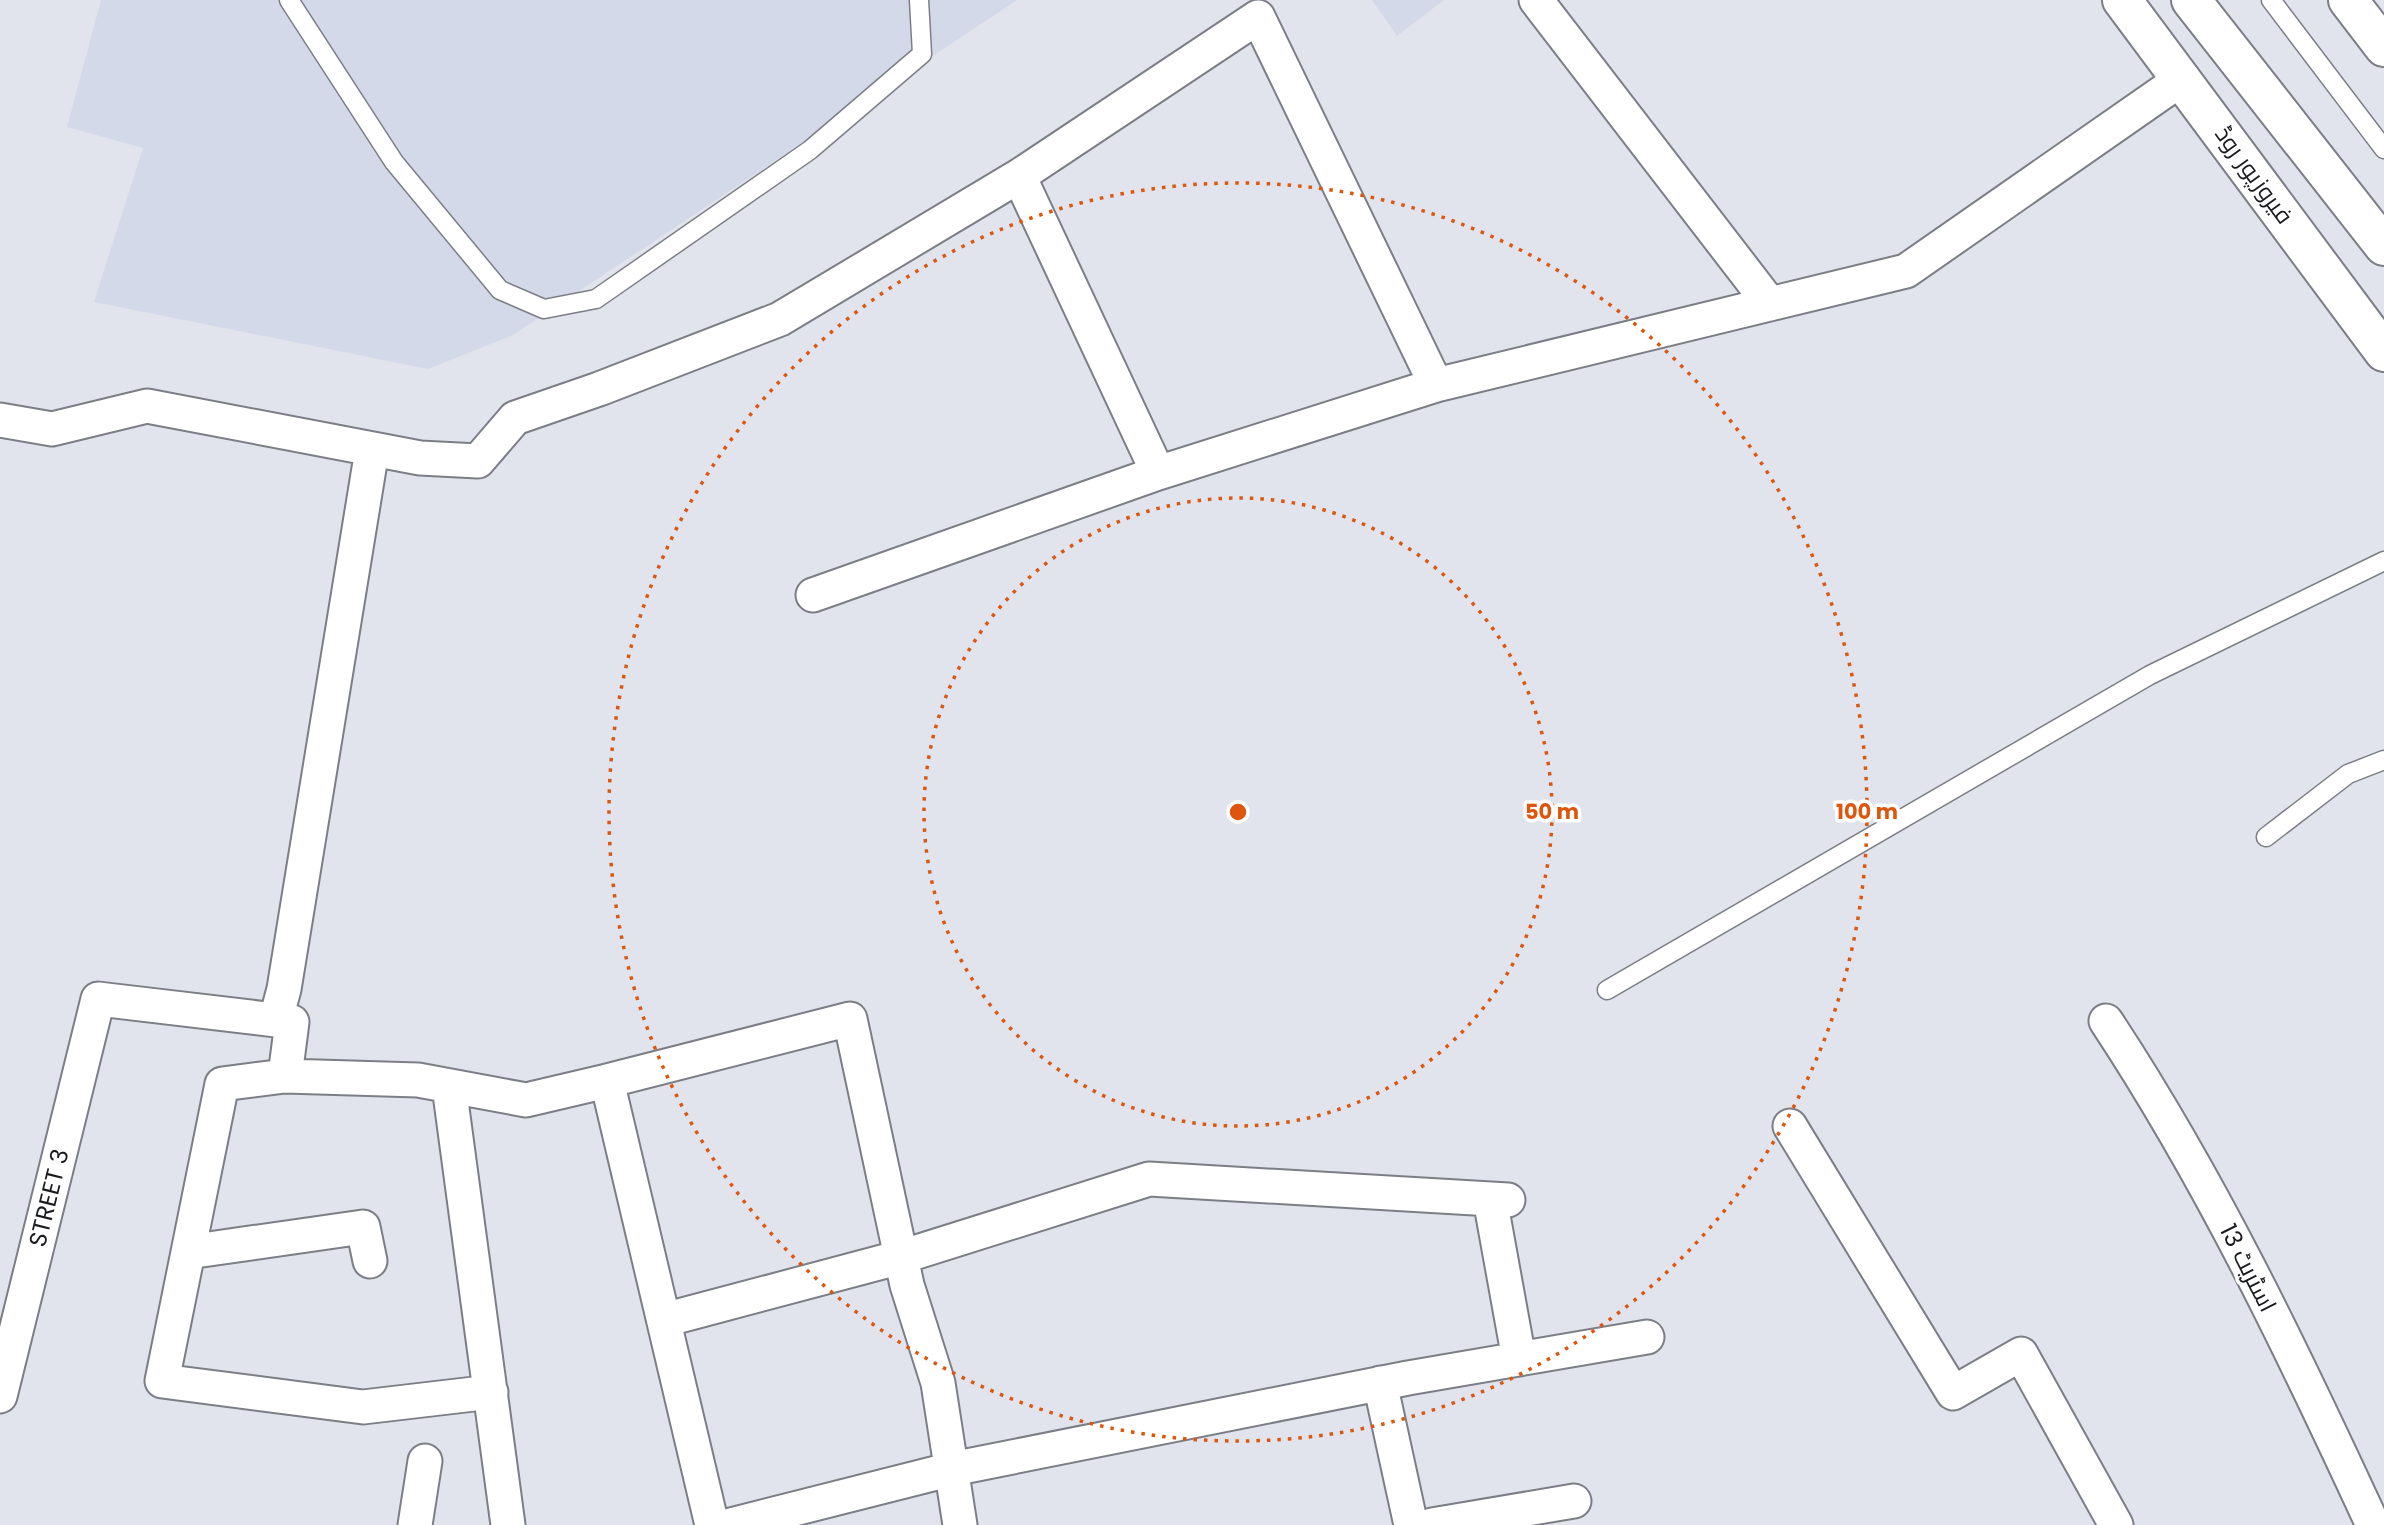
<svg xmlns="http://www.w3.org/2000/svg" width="2384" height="1525" font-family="Poppins,Cairo,sans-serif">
<rect width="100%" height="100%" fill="#e1e4ec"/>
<path fill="#d4d9e9" d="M101,0H1017L513,335L428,369L94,302L143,148L67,127Z
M1372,0H1444L1397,36Z"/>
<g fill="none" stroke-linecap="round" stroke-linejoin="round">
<defs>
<path id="service" d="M289,0L394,162L500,290L544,309L596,299L810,150L922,54L919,0
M2271,0L2384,149
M2266,837L2348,774L2384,760
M1607,990L2150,675L2384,561"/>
<path id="minor" d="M1536,0L1770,304
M1019,176L1158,473
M0,420L52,429L147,406L420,458L478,461L515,418L599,389L780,319L1019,176L1258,17L1436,385
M813,595L1158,473L1436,385L1906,271L2183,78
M276,1019L284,989L372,450
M2106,1021C2211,1180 2293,1352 2373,1525
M449,1086L508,1525
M1790,1126L1953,1393L2021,1354L2116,1525
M1490,1199L1519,1359
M188,1252L363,1227L370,1261
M664,1320L901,1257L1149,1179L1508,1200
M1380,1383L1411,1525
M491,1392L363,1407L162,1381L222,1084L285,1076L418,1080L526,1100L607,1081
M0,1396L98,999L292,1022L285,1076
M415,1525L425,1461
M712,1525L607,1081L850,1019L907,1285L938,1383L960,1525
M731,1525L952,1469L1408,1378L1647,1337
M1432,1525L1574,1501"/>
<path id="primary" d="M2122,0L2384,352
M2191,0L2384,246
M2348,0L2384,47"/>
</defs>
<use href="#service" stroke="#7c7e86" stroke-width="21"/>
<use href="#minor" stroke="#7c7e86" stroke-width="37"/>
<use href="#primary" stroke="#7c7e86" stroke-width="42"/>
<use href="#service" stroke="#fff" stroke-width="18"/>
<use href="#minor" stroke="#fff" stroke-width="33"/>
<use href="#primary" stroke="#fff" stroke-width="38"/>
</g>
<g fill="none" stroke="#de560d" stroke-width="3.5" stroke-dasharray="3.5 7">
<circle cx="1238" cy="812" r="314"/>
<circle cx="1238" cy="812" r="629"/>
</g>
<g text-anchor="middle" stroke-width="7" stroke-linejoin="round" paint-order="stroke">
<g font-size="24" fill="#1a1b1e" stroke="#fff">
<text transform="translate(2254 175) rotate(54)" y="8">فیروزپور روڈ</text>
<text transform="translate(49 1198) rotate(-76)" y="8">STREET 3</text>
<text transform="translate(2248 1268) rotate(63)" y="8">اسٹریٹ 13</text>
</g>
</g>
<circle cx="1238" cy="812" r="10" fill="#de560d" stroke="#fff" stroke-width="3.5"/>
<g font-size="21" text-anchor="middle" font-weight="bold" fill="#de560d" stroke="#fff" stroke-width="7" stroke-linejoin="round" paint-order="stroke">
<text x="1552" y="819">50 m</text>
<text x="1867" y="819">100 m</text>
</g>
</svg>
